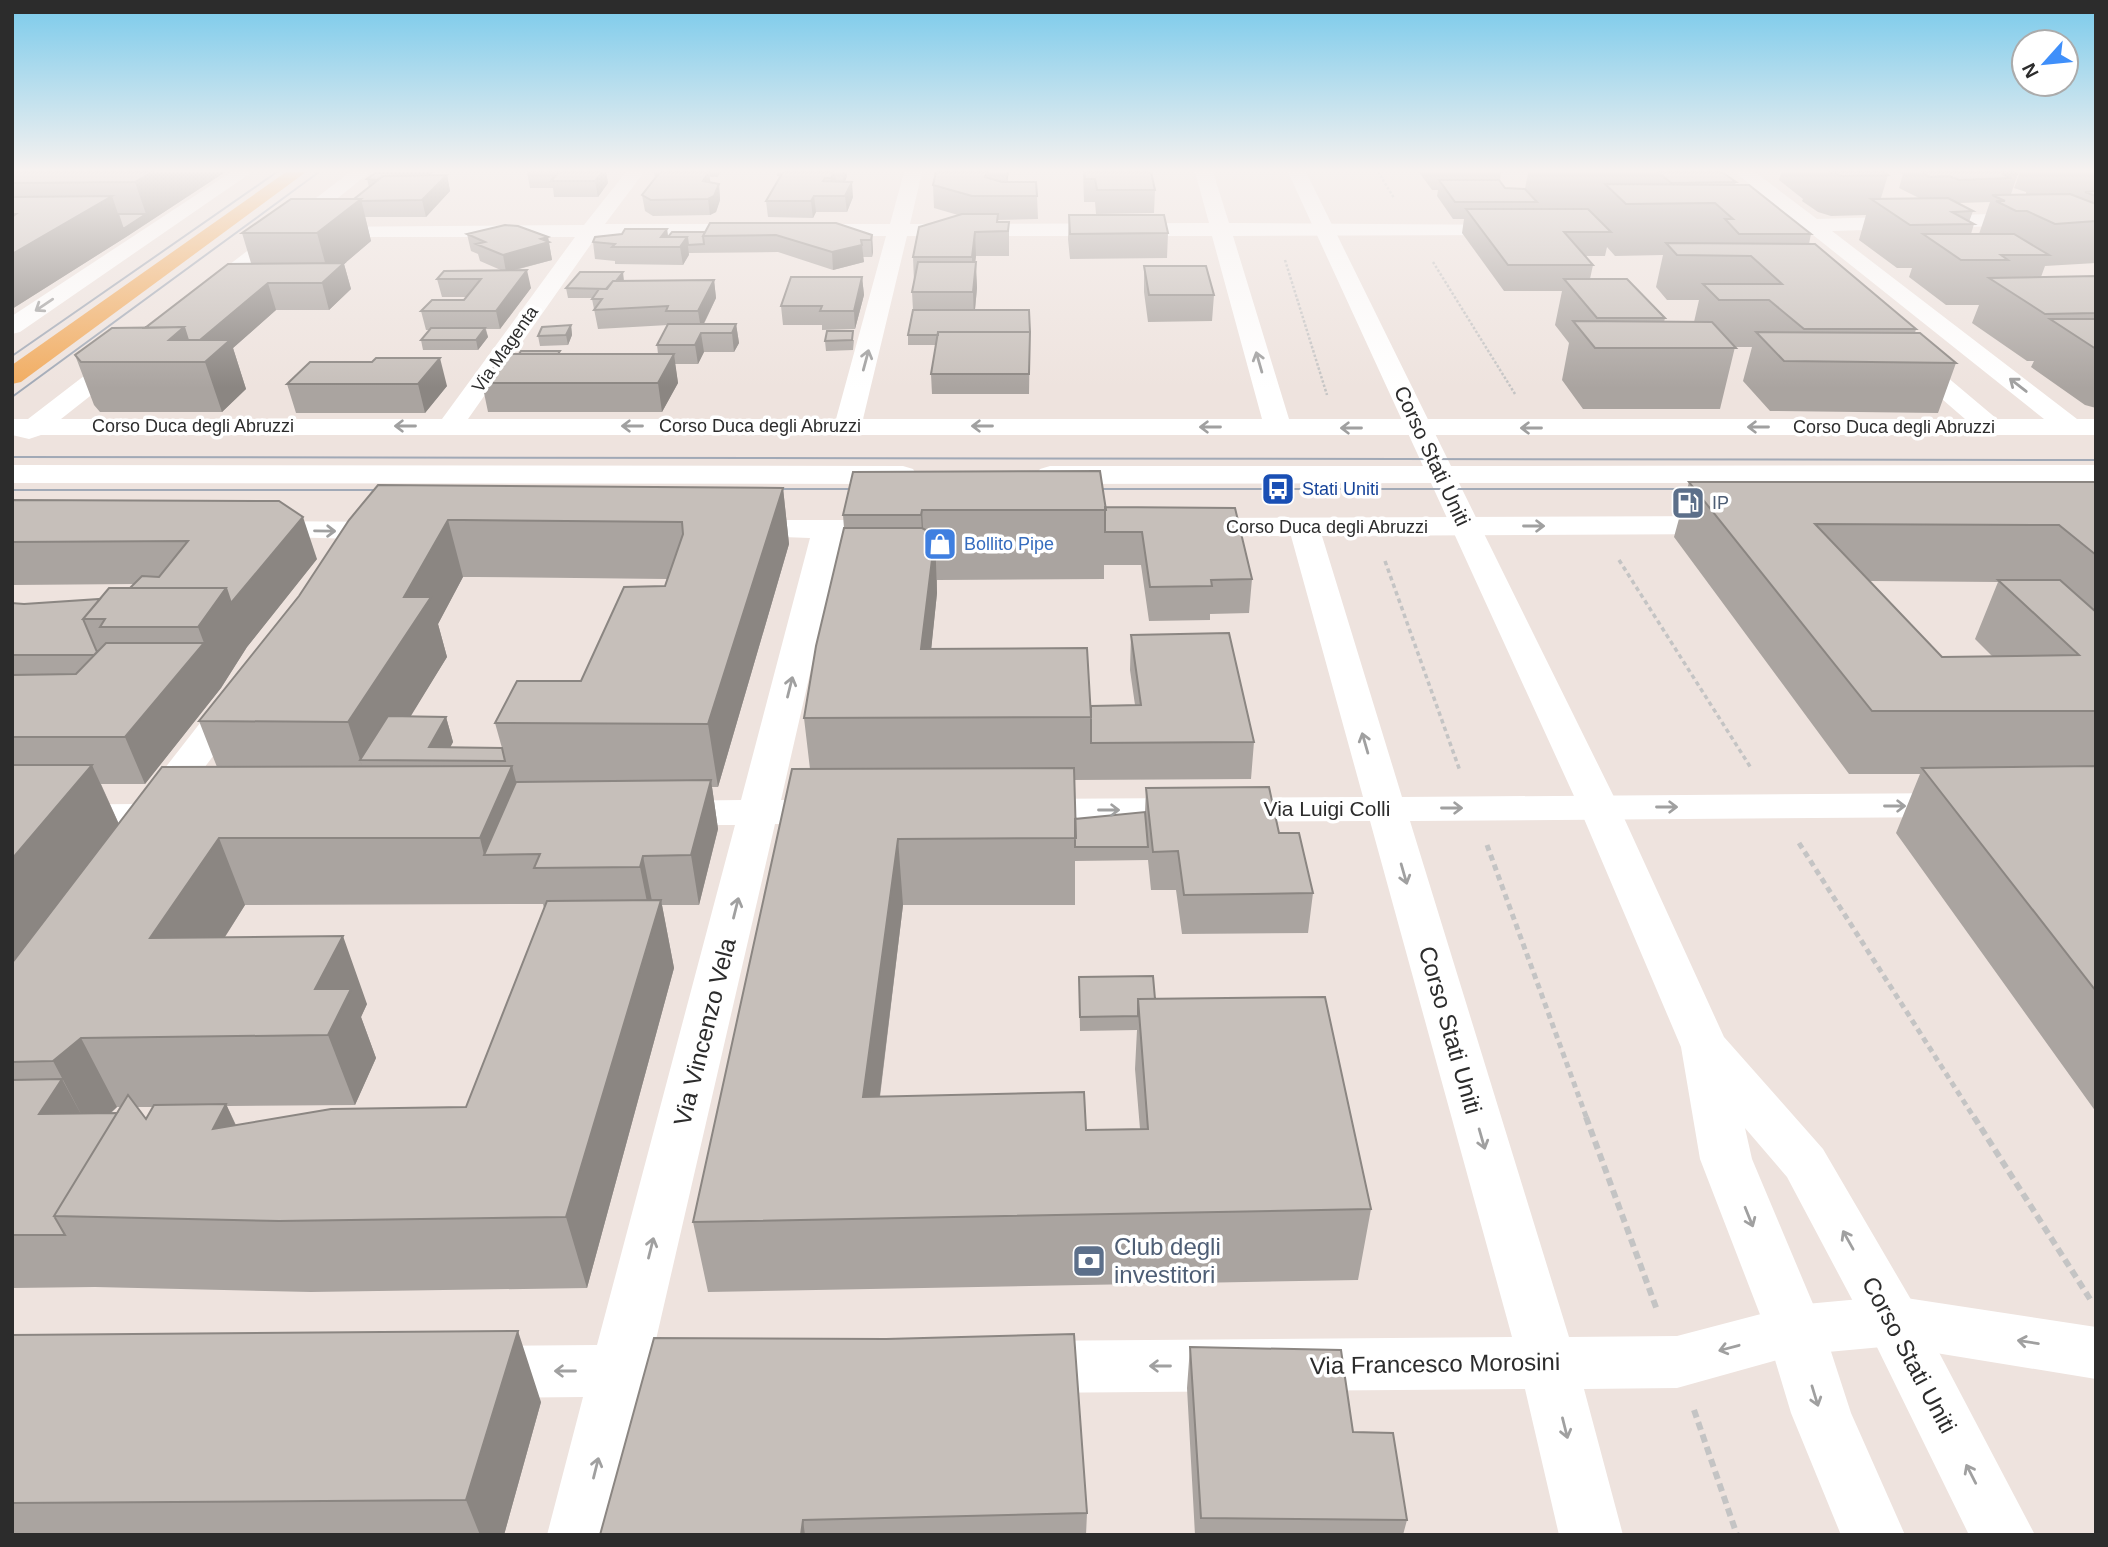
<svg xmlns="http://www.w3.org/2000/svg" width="2108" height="1547" font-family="Arial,sans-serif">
<rect width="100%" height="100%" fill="#eee3de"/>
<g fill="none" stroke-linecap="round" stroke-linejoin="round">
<path stroke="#c4c4c4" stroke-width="2.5" stroke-dasharray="2.5 2" stroke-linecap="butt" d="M1378,172L1394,198
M1285,260L1327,395
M1433,262L1515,394"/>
<path stroke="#c4c4c4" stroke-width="3.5" stroke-dasharray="4.5 3.5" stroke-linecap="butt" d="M1619,560L1751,768
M1385,561L1460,771"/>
<path stroke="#c4c4c4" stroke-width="5" stroke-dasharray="6 4.5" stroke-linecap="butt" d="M1799,843L1975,1119
M1487,845L1587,1119"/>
<path stroke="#c4c4c4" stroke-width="6" stroke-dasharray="8 5" stroke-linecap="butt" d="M1586,1117L1657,1310
M1974,1117L2090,1299
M1694,1410L1737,1535"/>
<path fill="#fff" fill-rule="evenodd" d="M231,172H252L20,332L12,334V316Z
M350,172H370L211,301H195L192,296L195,291Z
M626,172H644L605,224H890L904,172H922L910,224L1209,223L1195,172H1213L1229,223L1523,225L1526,229L1523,233L1516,235L1233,236L1289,419H1965L1897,360L1894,355L1897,350H1915L1997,419H2044L1808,231H1744L1741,227L1744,223L1793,220L1735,172H1755L1817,219L2096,211V223L1832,231L2077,419H2096V435H41L29,439L12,435V419H28L119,349H137L140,354L137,359L61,419H442L575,237H316L309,235L306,231L309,227L584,225ZM886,236L836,419H468L596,237ZM907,236H1212L1262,419H863Z
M1729,516L1740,519L1744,525L1740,531L1729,534L1322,536L1402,797L1960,793L1974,797L1980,805L1974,813L1960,817L1410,821L1569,1337L1677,1336L1795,1305L1893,1296L2096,1327V1379L1893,1346L1795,1355L1677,1388L1584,1389L1623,1535H1559L1525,1389L1022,1393L1001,1386L993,1367L1001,1348L1022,1341L1512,1337L1370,821L1022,823L1008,820L1002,811L1008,802L1022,799L1363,797L1291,536H1187L1176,533L1172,527L1176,521L1187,518Z
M735,520H896L907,523L911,529L907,535L841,538L781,800H836L850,803L856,812L850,821L836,824H775L655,1344H696L717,1351L725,1370L717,1389L696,1396L643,1397L611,1535H547L583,1397L480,1398L459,1391L451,1372L459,1353L480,1346L597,1345L735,825H662L648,822L642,813L648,804L662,801L741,800L810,538L724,535L720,529L724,523Z
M256,521L395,522L406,525L410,531L406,537L395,540L245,536L241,530L245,524Z
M238,688L251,691L256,699L177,804L189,807L195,816L189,825L175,828L12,829V805L137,804L225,691Z"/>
<path fill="#fff" fill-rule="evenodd" d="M1288,172H1306L1451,466L2096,465V483H1459L1619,807L1724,1037L1823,1149L1913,1303L2035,1535H1969L1873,1339L1787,1177L1745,1128L1752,1159L1824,1330L1851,1413L1905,1535H1841L1791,1413L1766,1330L1700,1159L1681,1047L1579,807L1431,483L1050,484L1040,481L1036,475L1040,469L1050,466H1423Z
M12,465L903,466L913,469L917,475L913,481L903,484L12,483Z"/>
<path fill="#f1ac60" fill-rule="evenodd" d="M286,172H306L21,382L12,384V365Z"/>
<path stroke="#a1a9b6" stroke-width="2" d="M12,356L277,172
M12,397L319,172
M12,457L2096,460
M762,489H867
M1084,489H1707
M12,490H391"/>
</g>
<path fill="#aaa4a0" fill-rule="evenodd" d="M12,172H225L126,237L12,309Z
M527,172H606L608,183L598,197H554L553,188H530Z
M654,172H720L718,177H710V183L719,184L720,200L716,212L710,215L653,216L645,211L642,195L655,178Z
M777,172H846L845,182L853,197L847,212H816L813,218L768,217L766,201L781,176H777Z
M936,172H1009L1007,182L1037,196L1038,219L998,220V222H1009V256H976L975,262L977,288L975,310L1030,332L1029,394H932L931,374L936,345H908V335L913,310L912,292L914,282L913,257L958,215L934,208L933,185Z
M1083,172L1155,190L1154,213L1096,214L1095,202H1084Z
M1419,172H1501L1500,181L1505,188L1525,189L1528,172H1722L1736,182L1735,185L1811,234L1809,244L1916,329L1915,333L1956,363L1938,413L1770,411L1743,381L1752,347H1735L1720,409H1583L1562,380L1569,343L1555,325L1562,291H1504L1462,233L1464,219H1453L1437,196L1438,190H1432ZM1607,247L1615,256L1663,255L1656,287L1667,300H1699L1694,322H1664L1665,318L1590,279L1593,265L1586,256H1605Z
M1781,172H1884L1888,175L1881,198H1919L1899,188L1903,174L1898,172H2013L2018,174L2011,194H2026V192L2014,188L2020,172H2096V263L2045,266L2041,277L2096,276V408L2085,405L2031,367L2034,361H2027L1972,323L1979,305H1946L1909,277L1912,268H1897L1859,240L1866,215L1831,216L1818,212L1802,201L1803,199L1779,180ZM1990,202L1979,234H1971L1974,224L1969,222L1973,211L1958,203Z
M430,173V175H447L450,191L426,217H365L371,241L344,264L351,289L329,310H276L233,348L246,389L222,412H100L94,405L75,355L145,328L251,263L242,233L354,199L369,187L367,179Z
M1069,215L1168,233L1167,258L1070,259L1068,239Z
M667,229L668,237L672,232L872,235L873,252L872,257H863L864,262L833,270L778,252L689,253L683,265L615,264V261L595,259L593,242Z
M467,234L548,237L552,260L512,271L531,288L500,329H486L488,337L478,350H423L421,340L430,330H426L421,311L464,300L466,297H442L437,279L503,271L480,261L478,254L471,251Z
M1144,266L1214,295L1212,321L1148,322L1144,292Z
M862,277L864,295L855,329L822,330V325H783L781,306Z
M714,280L716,298L704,324H736L739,343L734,352H704L698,364H675L678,383L662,412H488L482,383L519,354L560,351V354H658L657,345L668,325L598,329L592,299L593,298H568L566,288L624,281Z
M571,325L572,335L568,345L540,346L538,336Z
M854,340L853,350L826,351L825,341Z
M372,362L447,386L425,413H296L287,384Z
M853,472L1105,507L1252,579L1249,613L1210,614V620L1149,621L1141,565H1104V579L937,580V593L931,649L1091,706L1135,705L1130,670L1131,635L1254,742L1251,779L1074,780L1075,819L1145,812L1146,788L1279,833L1313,893L1308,933L1182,934L1176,890H1151L1148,860L1075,861V905H903L880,1097L1086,1130L1140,1129L1135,1069L1137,1030L1080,1031L1079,977L1155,999L1371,1209L1358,1280L708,1292L693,1222L810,769L804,718L844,528L843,515Z
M1689,482H2096V1112L1896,833L1920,774H1849L1674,537ZM1870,581L1998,582L1975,639L1992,656L1942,657Z
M783,488L789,544L718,787H712L718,829L699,905H662L674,968L587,1288L311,1292L95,1287L12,1288V603L24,604L100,599L130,588L134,584L12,585V500L317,559L247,647L221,688L145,784H101L119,824L217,767L199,721L299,596L349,520ZM463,577H476L667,579L665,586L581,681L495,723L502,748H450L453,742L446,717L410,716L447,657L438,624ZM543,904L544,908L466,1107L236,1125L227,1106L355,1105L376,1058L361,1017L367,1004L225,937L245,905ZM117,1107H121L117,1113L110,1114ZM137,1107H153L146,1119Z
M12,1335L541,1402L504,1535H12Z
M886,1339L1087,1513L1086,1535H600Z
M1190,1347L1353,1432L1407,1520L1403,1535H1195L1187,1388Z"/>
<path fill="#8b8682" d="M152,172H225L126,237L123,229L146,214L135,182Z
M598,172H606L608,183L598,197L595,181Z
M709,172L711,187L703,181Z
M834,172H835L836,185L832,193L831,178Z
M843,172H846L847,176L844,185Z
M1006,172H1009L1007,184Z
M447,175L450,191L426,217L422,200Z
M852,182L853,197L847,212L845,196Z
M719,184L720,200L716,212L710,215L708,199Z
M112,196L126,237L12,309V254Z
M814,196L816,212L813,218L811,201Z
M361,199L371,241L344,264L351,289L329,310L322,283L329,277L317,233Z
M667,229L669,245L661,237Z
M975,232L976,256L973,282L972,257Z
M872,235L873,252L872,257L871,240Z
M548,237L552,260L506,272L503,255Z
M687,237L689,255L683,265L680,247Z
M862,245L864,262L833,270L832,252Z
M976,262L977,288L974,319L973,292Z
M527,270L531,288L500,329L496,311Z
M623,272L624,281L610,289Z
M862,277L864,295L855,329L854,311Z
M714,280L716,298L701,329L698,311Z
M268,283L276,310L233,348L246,389L222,412L205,362L169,340L184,327Z
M736,324L739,343L734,352L732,333Z
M571,325L572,335L568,345L566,335Z
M485,328L488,337L478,350L476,340Z
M701,333L704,352L698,364L695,345Z
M674,354L678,383L662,412L658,383Z
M440,358L447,386L425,413L418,384Z
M783,488L789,544L718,787L708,724Z
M922,510L926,580L925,585L921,515Z
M303,517L317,559L247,647L231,603Z
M448,520L463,577L438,624L447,657L384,760H360L368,785L348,722L404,597Z
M935,535L937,593L925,710L921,649Z
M226,588L247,647L221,688L145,784L125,737L204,643L198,627Z
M446,717L453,742L443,760L429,747Z
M505,761L508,774L512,766L529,831L484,855L480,838L508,774Z
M92,765L121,829L12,970V859Z
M711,780L718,829L699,905L691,855Z
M219,838L245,905L181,1006L150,938Z
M898,839L903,905L871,1167L863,1097Z
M643,856L653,906L650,917L640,867Z
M661,900L674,968L587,1288L566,1217Z
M343,936L367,1004L361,1017L376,1058L355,1105L328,1035L315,989Z
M81,1038L117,1107L90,1131L53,1061Z
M62,1079L90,1131L39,1114Z
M226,1104L258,1175L213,1129Z
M518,1331L541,1402L504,1535H480L466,1500Z
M803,1520L805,1535H801Z"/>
<path fill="#c6bfba" stroke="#8b8682" stroke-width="2" d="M12,172H152L135,182L12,183Z
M527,172H602L595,181H551L559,172Z
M660,172H709L703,181L719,184L714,196L708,199L651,200L642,195Z
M783,172H834L831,178H825L823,181L852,182L845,196H814L811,201H766Z
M936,172H987L985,177L1002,182H1036L1037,196H972L933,185Z
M1084,172H1151L1155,190H1097L1095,179H1085Z
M1658,172H1722L1736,182L1671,183Z
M1828,172H1884L1888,175L1842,176Z
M1920,172H2013L2018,174H2002L2011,178L1959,180L1949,176L1930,177Z
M375,173H430L427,175L383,176L377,180L367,179Z
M447,175L422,200L361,201V199H354L383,176Z
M1439,180H1499L1505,188L1525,189L1537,202H1455Z
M1605,184L1749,185L1811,234H1739L1725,219H1733L1715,203L1626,204Z
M2096,191V196L2085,192Z
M2070,194L2096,204V221L2055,224L2027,211H2016L1996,201H2005L1992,195Z
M112,196L12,254V217L16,214H12V197Z
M1948,198L1973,211L1952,212L1974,224L1910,225L1871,199Z
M291,199H361L317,233H242Z
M1466,209H1588L1611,232H1564L1593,265H1508Z
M118,214H146L123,229Z
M962,214H998L997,222H1009L1008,231L975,232L972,257H913L919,227Z
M1069,215H1164L1168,233L1070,234Z
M710,223H836L872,235L871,240H861L862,245L832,252L776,235L703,236Z
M505,225L518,226L548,237L541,239L549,242L503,255L476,244L485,242L467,234Z
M625,229H667L661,237H687L680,247H612L615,244L593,242L595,237L622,234Z
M672,232H705L703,236L704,244L688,245L687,237H668Z
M1923,234H2014L2049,255H2001L2008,260H1961Z
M1666,243L1815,244L1916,329H1804L1769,300H1719L1703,284H1782L1751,256L1677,255Z
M918,262H976L973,292H912Z
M344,263L322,283H268L200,340H188L184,327L145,328L228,264Z
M1144,266H1206L1214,295H1149Z
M527,270L496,311H421L432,300H464L481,279H437L444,271Z
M580,272H623L616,281H613L607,289L566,288Z
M2096,276V313L2045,314L1989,278Z
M791,277H862L854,311H820L822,306H781Z
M1564,279H1627L1665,318H1597Z
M714,280L698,311H666L668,306L594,310L602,299H592L599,289H606L613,281Z
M913,310H1029L1030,332H938V335H908Z
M2050,319H2096V349Z
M1573,321L1712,322L1736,348H1595Z
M668,324H736L732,333H701L695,345H657Z
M571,325L566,335L538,336L542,327Z
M184,327L169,340H230L205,362H81L75,355L112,328Z
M431,328H485L476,340H421Z
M827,331H853L852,340L825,341Z
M938,332H1030L1029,374H931Z
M1756,332L1920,333L1956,363L1784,361Z
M521,351H560L558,354H519Z
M504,354H674L658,383H482Z
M376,358H440L418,384H287L310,362H372Z
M1100,471L1106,510H922L921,515H843L853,472Z
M1689,482H2096V555L2059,525L1815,524L1942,657L2079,655L1998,580H2060L2096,612V711H1872Z
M378,485L783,488L708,724L495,723L517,681H581L624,587L665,586L683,534L682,522L462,520H448L404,597H431L348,722L199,721L299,596L349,520Z
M12,500L279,501L303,517L231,603L226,588H130L142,576L159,577L188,541L12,542Z
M1105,507L1235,508L1252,579L1211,580L1212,586L1150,587L1142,532H1105Z
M844,528H922L935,535L921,649L1087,648L1091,717L804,718L816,646Z
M109,588H226L198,627H100L105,619H83Z
M100,599L83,619L97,652L94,655H12V603L24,604Z
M1229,633L1254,742L1091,743V706L1141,705L1131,635Z
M106,643H204L125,737H12V675L76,674Z
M388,716L446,717L429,747L502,748L505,761L360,760Z
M12,765H92L12,859Z
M512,766L480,838H219L150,938L343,936L315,989H351L328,1035L81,1038L53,1061L12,1062V963L162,767Z
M2096,766V991L1922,768Z
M1074,768L1076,838L898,839L863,1097L1084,1092L1086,1130L1148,1129L1138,999L1325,997L1371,1209L693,1222L792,769Z
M711,780L691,855L643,856L640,867L534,868L540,854L484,855L516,782Z
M1269,787L1279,833H1299L1313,893L1184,895L1178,851L1153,852L1146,788Z
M1145,812L1148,847H1075V819Z
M661,900L566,1217L279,1221L54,1216L128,1095L146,1119L154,1105L226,1104L213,1129L331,1109L466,1107L547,901Z
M1153,976L1155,999H1138V1016L1080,1017L1079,977Z
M62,1079L39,1114L117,1113L54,1216L65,1235H12V1080Z
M518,1331L466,1500L12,1503V1335Z
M1074,1334L1087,1513L803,1520L801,1535H600L654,1338L886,1339Z
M1190,1347L1341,1350L1353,1432L1393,1433L1407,1520L1201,1518Z"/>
<defs><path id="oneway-shaft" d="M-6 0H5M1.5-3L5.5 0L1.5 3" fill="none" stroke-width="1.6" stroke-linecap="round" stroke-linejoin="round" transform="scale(1.75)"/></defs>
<g stroke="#a0a0a0">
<use href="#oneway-shaft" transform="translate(44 305) rotate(146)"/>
<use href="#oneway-shaft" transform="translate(866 360) rotate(-75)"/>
<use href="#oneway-shaft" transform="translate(1259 362) rotate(-106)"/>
<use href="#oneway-shaft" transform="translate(2018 385) rotate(-142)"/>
<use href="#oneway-shaft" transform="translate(405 426) rotate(180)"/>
<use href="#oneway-shaft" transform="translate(632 426) rotate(180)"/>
<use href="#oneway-shaft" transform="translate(982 426) rotate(-180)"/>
<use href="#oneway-shaft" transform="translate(1210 427) rotate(-180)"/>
<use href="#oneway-shaft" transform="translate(1758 427) rotate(180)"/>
<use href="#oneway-shaft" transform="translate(1351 428) rotate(180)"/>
<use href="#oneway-shaft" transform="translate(1531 428) rotate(180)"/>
<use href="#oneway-shaft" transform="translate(1534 526)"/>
<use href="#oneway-shaft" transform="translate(325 531) rotate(1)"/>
<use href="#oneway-shaft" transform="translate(790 687) rotate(-76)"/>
<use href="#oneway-shaft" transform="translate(1365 743) rotate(-106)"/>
<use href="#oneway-shaft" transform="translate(1895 806)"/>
<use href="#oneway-shaft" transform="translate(1667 807)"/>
<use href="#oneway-shaft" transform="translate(1452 808)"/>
<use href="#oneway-shaft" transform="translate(1109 810)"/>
<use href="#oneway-shaft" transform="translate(1404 874) rotate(74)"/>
<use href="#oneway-shaft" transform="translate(736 908) rotate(-76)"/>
<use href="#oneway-shaft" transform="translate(1482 1139) rotate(74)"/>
<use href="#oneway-shaft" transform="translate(1749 1217) rotate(68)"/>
<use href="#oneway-shaft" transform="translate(1848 1240) rotate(-119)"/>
<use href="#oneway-shaft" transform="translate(651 1248) rotate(-76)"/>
<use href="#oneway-shaft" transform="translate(2028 1342) rotate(-171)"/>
<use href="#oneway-shaft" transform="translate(1729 1348) rotate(165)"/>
<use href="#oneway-shaft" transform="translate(1160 1366) rotate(180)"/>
<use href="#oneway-shaft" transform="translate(565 1371) rotate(180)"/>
<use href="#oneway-shaft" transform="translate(1815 1396) rotate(73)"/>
<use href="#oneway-shaft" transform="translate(1565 1428) rotate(76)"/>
<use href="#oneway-shaft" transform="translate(596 1468) rotate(-76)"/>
<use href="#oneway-shaft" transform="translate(1971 1474) rotate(-117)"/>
</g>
<linearGradient id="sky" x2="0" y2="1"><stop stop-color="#79caeb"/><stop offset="0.44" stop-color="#f7f2f0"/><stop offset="1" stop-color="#f7f2f0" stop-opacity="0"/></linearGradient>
<rect width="2108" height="388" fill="url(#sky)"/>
<defs>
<symbol id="bus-square" viewBox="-11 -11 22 22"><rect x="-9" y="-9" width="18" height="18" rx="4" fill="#1a4fb4" stroke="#fff"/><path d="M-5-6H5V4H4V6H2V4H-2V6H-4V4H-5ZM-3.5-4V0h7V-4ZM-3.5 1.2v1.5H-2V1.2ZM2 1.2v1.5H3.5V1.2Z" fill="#fff"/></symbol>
<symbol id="fuel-square" viewBox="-11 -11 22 22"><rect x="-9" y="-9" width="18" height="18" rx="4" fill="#5c6f8a" stroke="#fff"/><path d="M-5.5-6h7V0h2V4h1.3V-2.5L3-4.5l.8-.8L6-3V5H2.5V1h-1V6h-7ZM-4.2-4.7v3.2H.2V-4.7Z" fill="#fff"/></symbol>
<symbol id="shop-square" viewBox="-11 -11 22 22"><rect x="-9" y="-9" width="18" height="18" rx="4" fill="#3f7fe0" stroke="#fff"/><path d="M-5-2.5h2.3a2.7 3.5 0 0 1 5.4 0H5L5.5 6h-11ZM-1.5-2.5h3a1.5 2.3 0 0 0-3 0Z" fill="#fff"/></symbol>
<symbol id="bank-square" viewBox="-11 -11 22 22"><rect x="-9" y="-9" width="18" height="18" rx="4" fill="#5c6f8a" stroke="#fff"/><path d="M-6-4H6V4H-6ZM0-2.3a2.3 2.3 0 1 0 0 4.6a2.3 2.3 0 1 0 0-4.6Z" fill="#fff"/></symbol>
</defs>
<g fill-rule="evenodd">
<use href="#bus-square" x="1259" y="470" width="38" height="38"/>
<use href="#fuel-square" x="1669" y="484" width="38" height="38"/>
<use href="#shop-square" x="921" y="525" width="38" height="38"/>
<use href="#bank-square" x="1070" y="1242" width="38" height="38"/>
</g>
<g text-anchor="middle" stroke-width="7" stroke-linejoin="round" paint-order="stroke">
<g font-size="18" fill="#2c2c2c" stroke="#fff">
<text transform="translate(505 349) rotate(-55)" y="6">Via Magenta</text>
<text x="193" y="432">Corso Duca degli Abruzzi</text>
<text x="760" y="432">Corso Duca degli Abruzzi</text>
<text x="1894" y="433">Corso Duca degli Abruzzi</text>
<text x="1327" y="533">Corso Duca degli Abruzzi</text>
</g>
<g font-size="18" fill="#164399" stroke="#fff" text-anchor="start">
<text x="1302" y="495">Stati Uniti</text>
</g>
<g font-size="18" fill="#4e5e75" stroke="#fff" text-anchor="start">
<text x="1712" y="509">IP</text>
</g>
<g font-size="18" fill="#366cbe" stroke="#fff" text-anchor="start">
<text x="964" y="550">Bollito Pipe</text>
</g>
<g font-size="21" fill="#2c2c2c" stroke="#fff">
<text transform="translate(1432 456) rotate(65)" y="7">Corso Stati Uniti</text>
<text x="1327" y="816">Via Luigi Colli</text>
</g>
<g font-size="24" fill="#2c2c2c" stroke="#fff">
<text transform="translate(1450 1030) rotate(74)" y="8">Corso Stati Uniti</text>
<text transform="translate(705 1032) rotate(-76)" y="8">Via Vincenzo Vela</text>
<text transform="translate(1909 1355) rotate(62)" y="8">Corso Stati Uniti</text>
<text transform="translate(1435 1364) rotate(-1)" y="8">Via Francesco Morosini</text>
</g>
<g font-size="24" fill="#4e5e75" stroke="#fff" text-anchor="start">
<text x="1114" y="1255">Club degli<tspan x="1114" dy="28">investitori</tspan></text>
</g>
</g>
<rect width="2108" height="1547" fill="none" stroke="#2c2c2c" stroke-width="28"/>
<g transform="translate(2045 63) rotate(243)"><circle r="33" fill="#ffffff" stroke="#ababab" stroke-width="2"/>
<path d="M0-5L12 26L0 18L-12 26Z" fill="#3f8ffa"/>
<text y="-10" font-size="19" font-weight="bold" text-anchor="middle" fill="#2c2c2c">N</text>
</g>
</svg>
